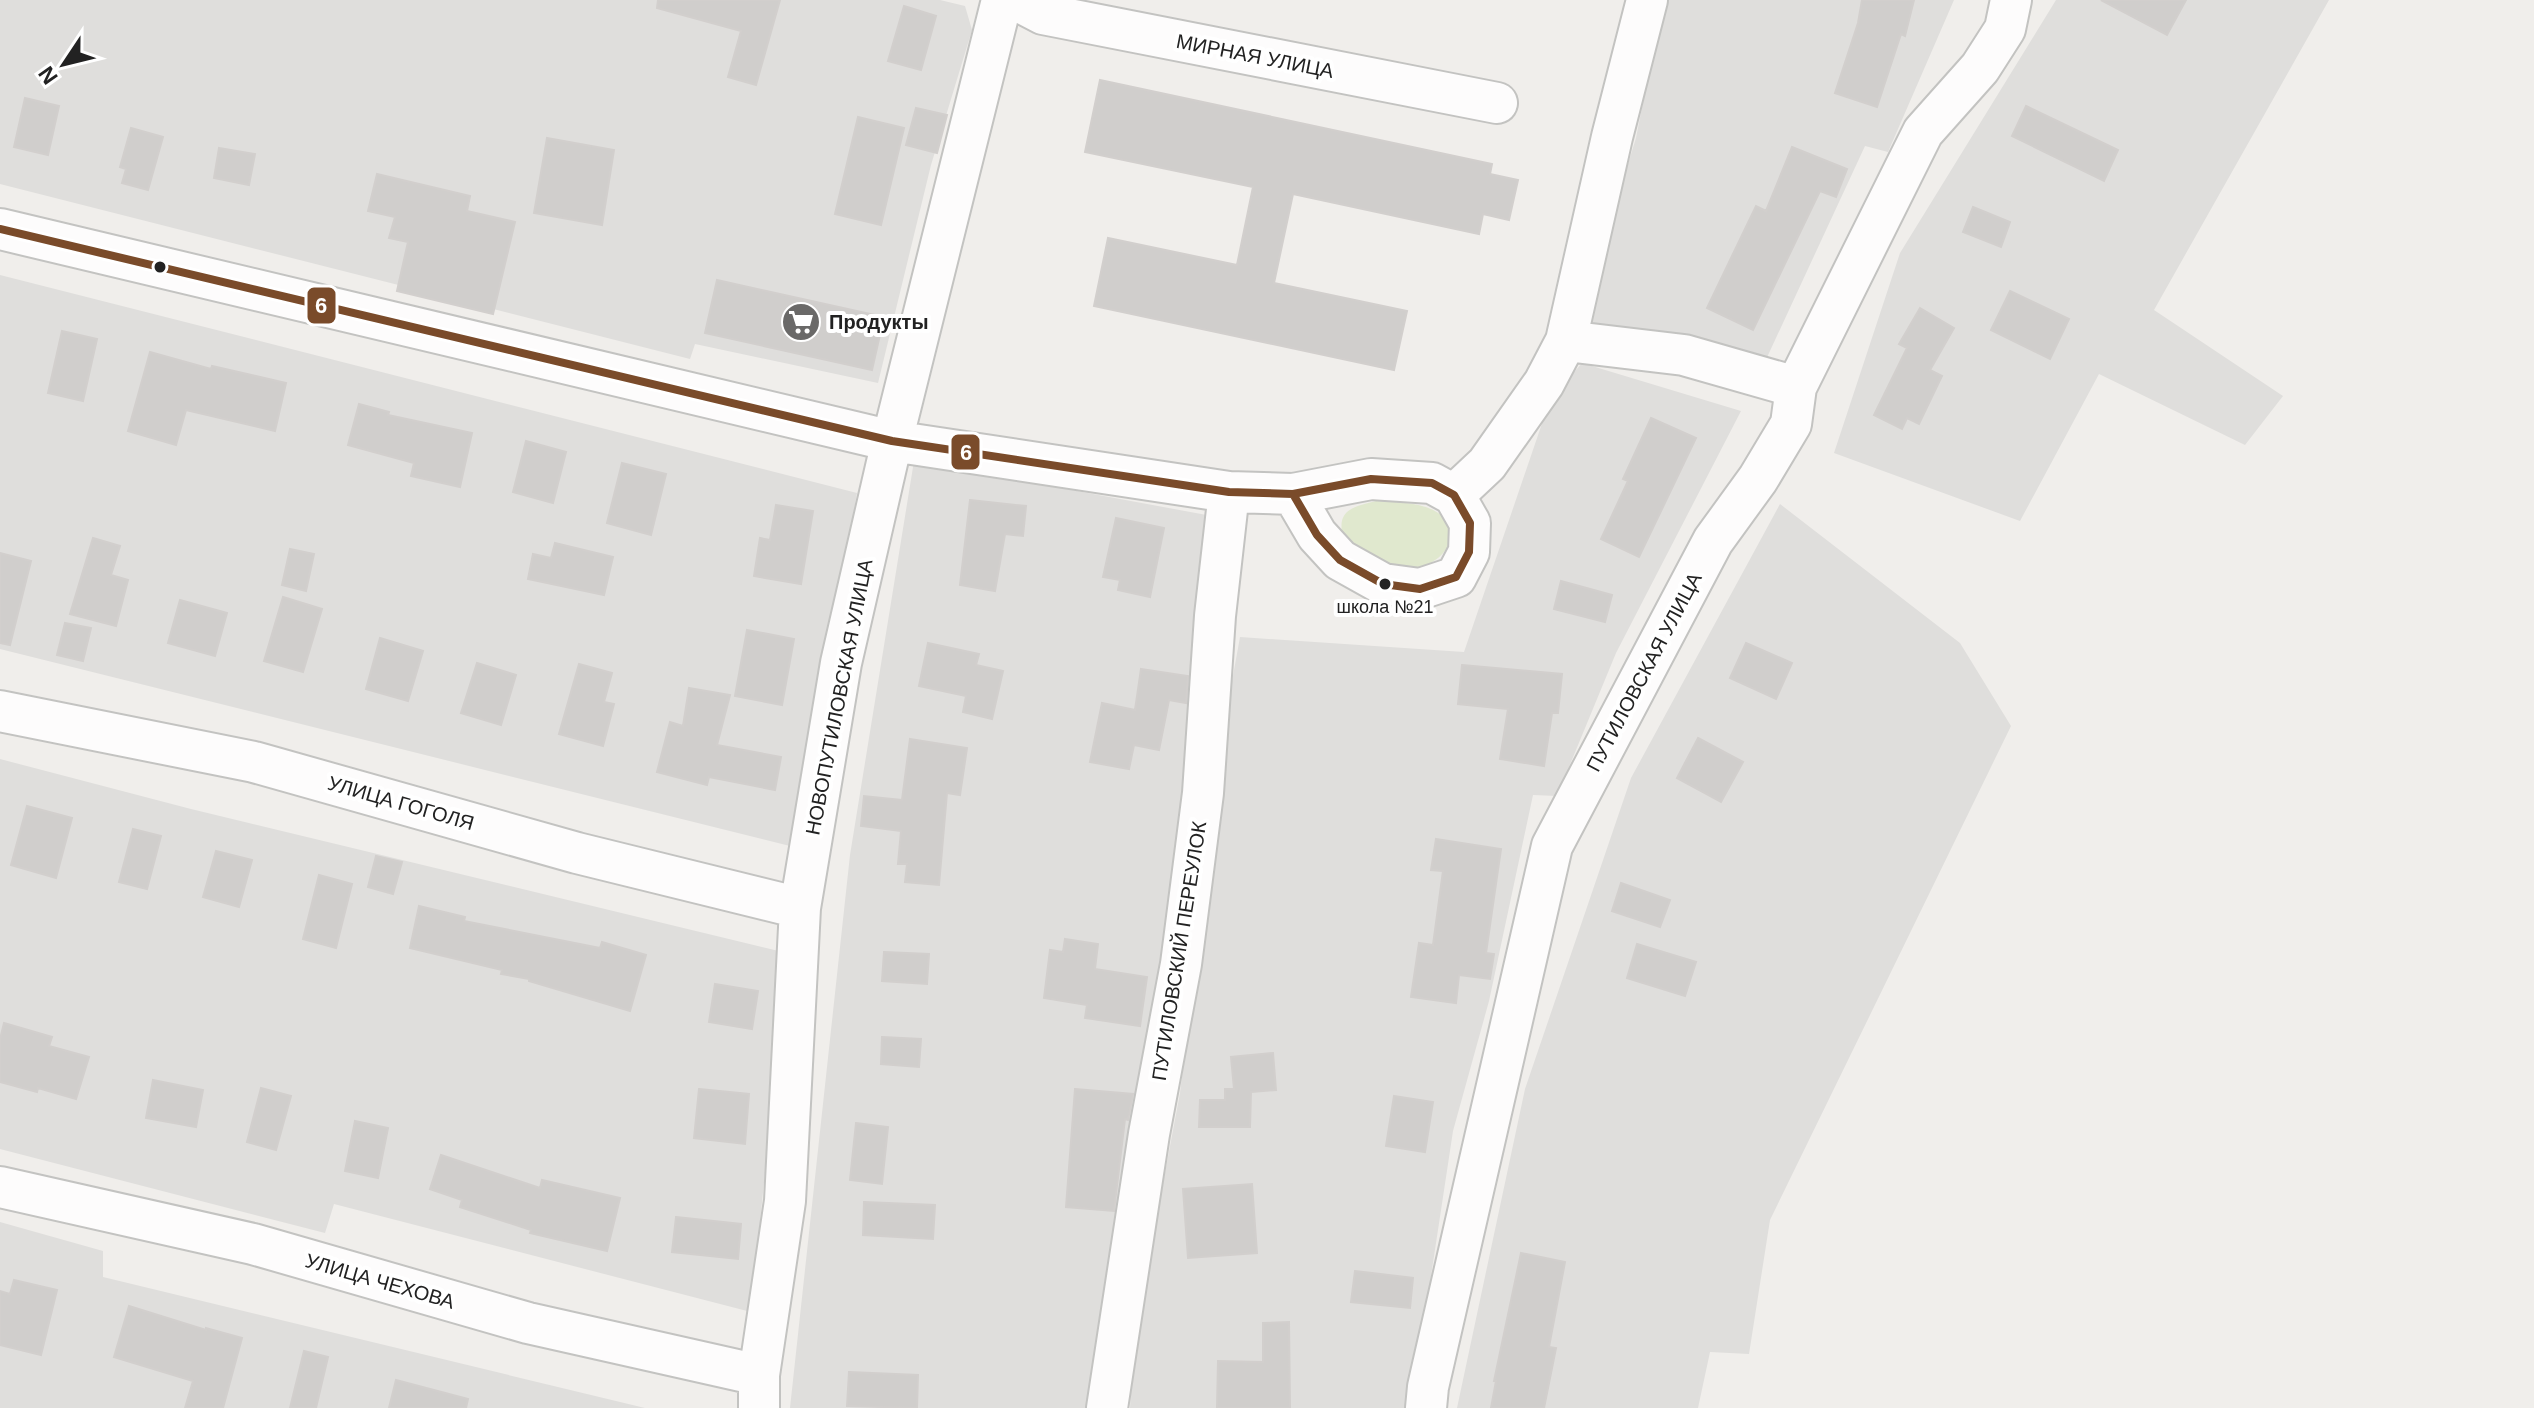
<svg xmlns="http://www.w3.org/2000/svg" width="2534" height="1408" font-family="Arial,sans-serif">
<rect width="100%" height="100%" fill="#f0eeeb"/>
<path fill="#dfdedc" d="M0,0H940L965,6L972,30L931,165L878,383L695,344L690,359L0,184Z
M1663,0H1954L1888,152L1865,146L1763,366L1577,330L1636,138Z
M2056,0H2329L2154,310L2283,396L2245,445L2099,374L2020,521L1834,453L1900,253Z
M0,275L857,493L794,847L0,649Z
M1582,363L1741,411L1616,653L1557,796L1533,795L1489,1001L1453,1131L1411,1408H1130L1140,1247H1151L1180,1093L1223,731L1240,637L1464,652L1550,400Z
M914,461L1212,516L1160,1028L1092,1368L1091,1408H790L850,855Z
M1780,504L1960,643L2011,726L1770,1220L1749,1354L1710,1352L1698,1408H1457L1525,1089L1631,778Z
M0,759L191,809L787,953L751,1312L334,1204L325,1233L0,1149Z
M0,1222L103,1251V1277L645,1408H0Z"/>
<path fill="#e0e8ce" d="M1376,501C1395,502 1427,502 1442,516C1465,538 1438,567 1413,568C1388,568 1365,552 1344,540C1335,511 1351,507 1376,501Z"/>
<path fill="#d0cecc" stroke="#d2cfcd" stroke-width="2" d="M658,0H780L756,85L728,77L741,31L657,8Z
M1862,0H1914L1905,36L1901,34L1877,107L1835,93L1858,23Z
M2101,0H2186L2167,35Z
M904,6L936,16L921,70L888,61Z
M1100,80L1492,164L1490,174L1518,180L1509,220L1483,214L1479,234L1293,194L1274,283L1407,311L1394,370L1094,306L1108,238L1237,265L1253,187L1085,152Z
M25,98L59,106L48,155L14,147Z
M2026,106L2118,150L2104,181L2012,136Z
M916,108L947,115L937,153L906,145Z
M858,117L904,128L881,225L835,214Z
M131,128L163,137L148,190L122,183L126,169L120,167Z
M547,138L614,150L602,225L534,213Z
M1792,147L1847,169L1836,197L1820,191L1753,330L1707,308L1756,206L1766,211Z
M219,148L255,154L249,185L214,178Z
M377,174L470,196L467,211L515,222L493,314L397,291L408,242L389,238L395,217L368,211Z
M1973,207L2010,222L2001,247L1963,232Z
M717,280L884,317L872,370L705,333Z
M2010,291L2069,319L2050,359L1991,330Z
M1920,308L1954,328L1930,370L1942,376L1919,424L1907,418L1902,429L1874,415L1907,348L1899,344Z
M62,331L97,339L83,401L48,393Z
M150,352L211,369L212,366L286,383L275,431L186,410L176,445L128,431Z
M359,404L389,412L388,415L472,433L460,487L411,476L414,463L348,445Z
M1651,418L1696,438L1639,557L1601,539L1628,481L1623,479Z
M526,441L566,452L553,503L513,492Z
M622,463L666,474L651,535L607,523Z
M970,500L1026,506L1023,536L1005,534L995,591L960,585Z
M776,505L813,511L801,584L754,576L760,538L770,540Z
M1116,518L1164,528L1150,597L1118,590L1120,580L1103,577Z
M93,538L120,546L111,575L128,580L116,626L70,614Z
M555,543L613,557L604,595L528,579L533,554L551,558Z
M290,549L314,554L306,591L282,585Z
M0,553L31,561L10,645L0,643Z
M1561,581L1612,595L1605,622L1554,609Z
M283,597L322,609L303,672L264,661Z
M180,600L227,613L215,656L168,643Z
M65,623L91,628L83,661L57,655Z
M747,630L794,639L782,705L735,696Z
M380,638L423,651L408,701L366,689Z
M928,643L979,654L976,665L1003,671L992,719L963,712L966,696L919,686Z
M1746,643L1792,663L1776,699L1730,678Z
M477,663L516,675L501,725L461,713Z
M579,664L612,673L604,702L614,704L603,746L559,734Z
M1462,665L1562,674L1558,713H1552L1544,766L1500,759L1508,709L1458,704Z
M1141,669L1188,676L1186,703L1169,700L1159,750L1134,745L1129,769L1090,762L1102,703L1135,710Z
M689,688L730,695L717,745L781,757L775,790L709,777L707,785L657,772L670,722L683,726Z
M1698,738L1743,762L1721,802L1677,778Z
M910,739L967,748L960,795L947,793L939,885L905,882L907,864H898L901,831L861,826L864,796L902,800Z
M27,806L72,818L56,878L11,865Z
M133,829L161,836L147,889L119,882Z
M1436,839L1501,849L1486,953L1494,954L1490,979L1459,975L1456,1003L1411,997L1419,943L1433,945L1443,871L1431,870Z
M216,851L252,860L239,907L203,897Z
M376,856L402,862L393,894L368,887Z
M319,875L352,884L336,948L303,939Z
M1621,883L1670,900L1660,927L1612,911Z
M419,906L465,917L464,921L600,948L602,942L646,955L630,1011L529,981V979L501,974L502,970L410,948Z
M1065,939L1098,944L1095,969L1147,977L1140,1026L1085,1018L1087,1005L1044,998L1050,950L1063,952Z
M1637,944L1696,962L1685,996L1627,978Z
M884,952L929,954L927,984L882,981Z
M715,984L758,991L752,1029L709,1022Z
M4,1023L52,1037L49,1046L89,1057L76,1099L38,1088L37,1092L0,1082V1039Z
M882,1037L921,1039L919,1067L881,1064Z
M1273,1053L1276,1090L1251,1092L1250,1127H1199L1200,1100H1225V1089H1234L1231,1057Z
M153,1080L203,1090L196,1127L146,1118Z
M261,1088L291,1096L276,1150L247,1142Z
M699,1089L749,1094L745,1144L694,1138Z
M1075,1089L1133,1094L1128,1120L1125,1119L1114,1211L1066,1207Z
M1394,1096L1433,1102L1425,1152L1386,1146Z
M355,1121L388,1128L378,1178L345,1171Z
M856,1123L888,1127L882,1184L850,1180Z
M441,1155L540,1188L542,1180L620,1198L607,1251L530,1233L531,1230L460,1207L462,1200L430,1189Z
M1252,1184L1257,1253L1188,1258L1183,1189Z
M864,1202L935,1205L933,1239L863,1235Z
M676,1217L741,1224L738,1259L672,1252Z
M1521,1253L1565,1262L1549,1347L1556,1348L1544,1408H1491L1496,1381H1494Z
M1355,1271L1413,1278L1410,1308L1351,1302Z
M14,1280L57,1290L41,1355L0,1345V1291L10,1294Z
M129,1306L206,1330V1328L242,1338L223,1408H185L193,1381L114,1357Z
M1289,1322L1290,1408H1217L1218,1361L1263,1362V1323Z
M304,1351L328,1357L316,1408H290Z
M849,1372L918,1375L917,1408L847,1406Z
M396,1380L468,1399L466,1408H389Z"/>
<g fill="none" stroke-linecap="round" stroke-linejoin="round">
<defs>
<path id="street" d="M1016,0L1043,14L1497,103
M0,229L892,441L1229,492L1293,494L1371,479L1432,483L1454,495L1470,523L1469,552L1456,577L1420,589L1383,584L1340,560L1317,535L1293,494
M1566,341L1684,355L1796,387
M1454,495L1487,464L1544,383L1566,341L1612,137L1647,0
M0,711L254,762L577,853L800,908
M0,1187L253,1244L528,1323L759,1375
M759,1408V1375L785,1201L800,908L841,663L892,441L1002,0
M1107,1408L1149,1134L1181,964L1203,793L1215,616L1229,492
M1426,1408L1428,1387L1552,846L1713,541L1758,479L1791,424L1796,387L1923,132L1980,68L2005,29L2011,0"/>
</defs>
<use href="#street" stroke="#c3c3c1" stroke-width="44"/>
<use href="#street" stroke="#fdfcfc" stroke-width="40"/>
<defs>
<path id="bus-1" d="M0,229L892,441L1229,492L1293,494
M1371,479L1432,483L1454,495L1470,523L1469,552L1456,577L1420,589L1383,584L1340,560L1317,535L1293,494Z"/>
</defs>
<use href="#bus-1" stroke="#fff" stroke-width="14"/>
<use href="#bus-1" stroke="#7a4b2a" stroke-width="8"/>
</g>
<defs>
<symbol id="supermarket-disc" viewBox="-11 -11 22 22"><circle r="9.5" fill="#6a6968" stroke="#fff"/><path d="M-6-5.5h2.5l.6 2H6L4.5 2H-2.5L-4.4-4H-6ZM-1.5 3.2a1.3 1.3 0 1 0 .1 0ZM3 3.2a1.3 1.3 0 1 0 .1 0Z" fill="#fff"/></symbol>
</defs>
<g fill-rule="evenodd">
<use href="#supermarket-disc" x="779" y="300" width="44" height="44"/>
</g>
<g fill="#222" stroke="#fff" stroke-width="3">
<circle cx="160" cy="267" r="7"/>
<circle cx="1385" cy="584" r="7"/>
</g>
<g text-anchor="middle" stroke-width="8" stroke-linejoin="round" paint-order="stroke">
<g font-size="18" fill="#222" stroke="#fff">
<text x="1385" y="613">школа №21</text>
</g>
<g font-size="20" fill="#222" stroke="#fff">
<text transform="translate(1255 56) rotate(11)" y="7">МИРНАЯ УЛИЦА</text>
<text transform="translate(1644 672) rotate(-62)" y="7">ПУТИЛОВСКАЯ УЛИЦА</text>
<text transform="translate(839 697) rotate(-79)" y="7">НОВОПУТИЛОВСКАЯ УЛИЦА</text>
<text transform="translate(401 803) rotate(16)" y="7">УЛИЦА ГОГОЛЯ</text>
<text transform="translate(1179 951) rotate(-81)" y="7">ПУТИЛОВСКИЙ ПЕРЕУЛОК</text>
<text transform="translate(380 1281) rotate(16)" y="7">УЛИЦА ЧЕХОВА</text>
</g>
<g font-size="20" font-weight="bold" fill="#222" stroke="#fff" text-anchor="start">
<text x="829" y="329">Продукты</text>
</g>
</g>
<g stroke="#fff" stroke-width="3">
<rect x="306" y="286" width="31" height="39" rx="8" fill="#7a4b2a"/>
<rect x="950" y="433" width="31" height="38" rx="8" fill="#7a4b2a"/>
</g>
<g font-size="22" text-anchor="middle" font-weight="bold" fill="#fff">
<text x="321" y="313">6</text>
<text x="966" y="460">6</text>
</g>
<g transform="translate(64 64) rotate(235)" stroke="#ffffff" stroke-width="6" paint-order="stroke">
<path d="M0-6L14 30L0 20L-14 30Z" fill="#222222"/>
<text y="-12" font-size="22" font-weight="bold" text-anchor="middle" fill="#222222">N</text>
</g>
</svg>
